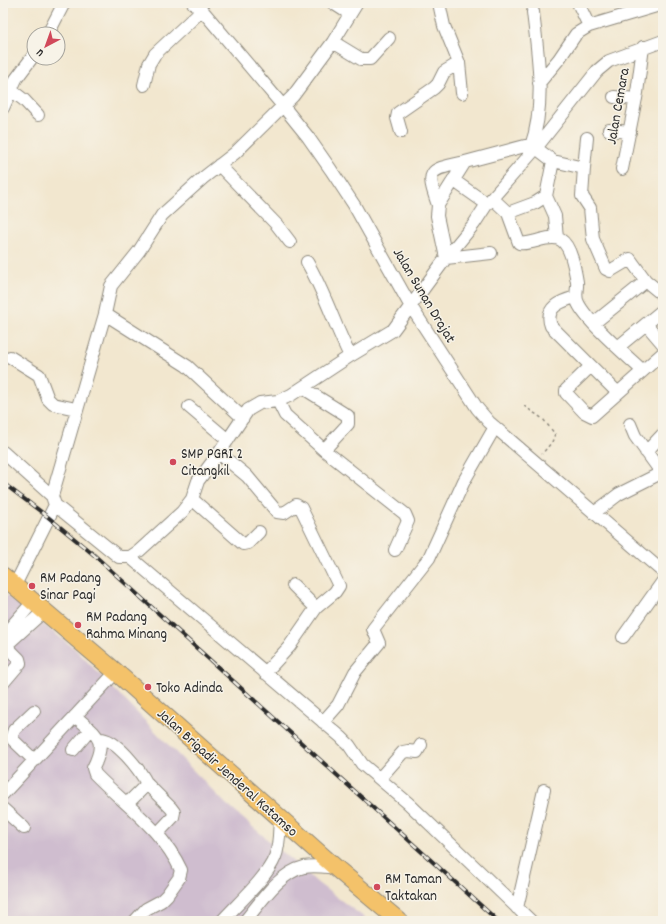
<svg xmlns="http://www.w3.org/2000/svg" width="666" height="924" font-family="Dekko,sans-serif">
<rect width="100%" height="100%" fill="#f7f3e8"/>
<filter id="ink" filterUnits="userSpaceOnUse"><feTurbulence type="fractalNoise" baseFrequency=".025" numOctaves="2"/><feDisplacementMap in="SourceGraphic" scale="8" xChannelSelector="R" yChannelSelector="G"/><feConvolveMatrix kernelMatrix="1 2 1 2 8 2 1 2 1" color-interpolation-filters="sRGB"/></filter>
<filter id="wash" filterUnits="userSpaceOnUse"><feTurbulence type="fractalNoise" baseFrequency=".012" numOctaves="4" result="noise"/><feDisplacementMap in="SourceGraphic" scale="16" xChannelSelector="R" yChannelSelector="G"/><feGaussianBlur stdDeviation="0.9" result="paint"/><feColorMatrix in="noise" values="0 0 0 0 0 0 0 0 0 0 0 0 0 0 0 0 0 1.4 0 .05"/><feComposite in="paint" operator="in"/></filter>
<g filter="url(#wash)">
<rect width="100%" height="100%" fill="#f2e7cf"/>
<path fill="#cfbdcf" d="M3,593L75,649L226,804L319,884L369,921H3Z"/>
</g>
<g filter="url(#ink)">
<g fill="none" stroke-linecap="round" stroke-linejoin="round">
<defs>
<path id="minor" d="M193,3L202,10L283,106L308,137L331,170L354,205L410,305L477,408L489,422L663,572
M333,3L350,14
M357,3L333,42L293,96L235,153L203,178L162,215L139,251L111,286L105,314L52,496L55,505L119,557H130L139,551L182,512L192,499L198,481L219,453L248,410L260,403L278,401L291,395L350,356L393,330L446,258L474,224L487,204L536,148L597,71L609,61L663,41
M578,3L589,26L663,4
M48,34L64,3
M333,42L361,59H370L389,38
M459,63L462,93
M539,83L559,59L576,34L589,26
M144,85L149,64L155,54L202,10
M11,90L24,100L38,115
M614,97L636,99
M3,108L16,79L34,55
M609,130L630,132
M401,132L397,118L398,113L434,88L438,84L444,72L459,63L444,26L439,3
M531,146C546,104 538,56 533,12
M219,165L277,225L290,242
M584,168L587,138
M622,169L637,93L643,47
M453,180L487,204
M546,196L555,216L557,238
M492,198L508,213L535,203L546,196L553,161
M438,205C425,169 429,170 465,162
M508,213L519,243C531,246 549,233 561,240C571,246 575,270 577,282C578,289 574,295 578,303C587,322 626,355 643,371
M491,253L446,258L437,216L438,205L465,162L525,146L536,148L553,161L584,168L582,196L590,208L593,239L606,269L610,271L630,259L646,281L663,295
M307,262C325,293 334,324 350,356
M576,297C561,301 544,307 551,326L618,393
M105,314L187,366L243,418
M594,323L646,281
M646,324L663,344
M618,347L663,310
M10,357L39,375L48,399L53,404L76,409
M591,366L566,390V393L584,412L592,416L663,353
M303,388L348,416V424L324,450
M278,401L285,415L324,450L405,514L408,521L395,550
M189,407L228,440
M630,424L635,436L661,472
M3,452L52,496
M646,452L663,434
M219,453L247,476L277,512L284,513L296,505L301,508L339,586L335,592L316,608L293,585
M192,499L243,544L248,543L259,532
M594,513L619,494L663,472
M130,557L341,737L349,745L362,764L408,803L531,921
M15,585L55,505
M3,636L33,602
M623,637L663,581
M3,648L44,611
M265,673L289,647L316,608
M3,683L20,663L19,659L6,646
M34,711L14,730L12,736L13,740L34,760
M75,716C97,736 108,738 93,768L95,774C125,805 162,829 181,870L179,878L167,895L161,901L146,909L135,921
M323,722L338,705L355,672L379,643L373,629L429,558L464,481L495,427
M99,739C115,737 140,770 147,784
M73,750L90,730
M380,778L403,752L408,751L417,752L421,745
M3,794L116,672
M127,804L147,784L171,808L174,812L173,817L157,834
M3,809L24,828
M517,908L544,790
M222,921C238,903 266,879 275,857C280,845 279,830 280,817
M245,921C261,902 279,873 304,867C315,865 326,867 336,868"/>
<path id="highway" d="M3,576L116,672L336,868L399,921"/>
</defs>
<use href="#minor" stroke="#8e897d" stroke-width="14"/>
<use href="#highway" stroke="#8e897d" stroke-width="19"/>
<path stroke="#8e897d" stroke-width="1.5" stroke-dasharray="3 3" stroke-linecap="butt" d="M524,406L543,419L555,434L552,442L542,454"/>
<use href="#minor" stroke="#fff" stroke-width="12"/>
<use href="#highway" stroke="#f4c26a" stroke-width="17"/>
<defs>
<path id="rail" d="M3,483L48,517L94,555L498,921"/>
</defs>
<use href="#rail" stroke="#2b2b2b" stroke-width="4"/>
<use href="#rail" stroke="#f7f3e8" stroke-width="2.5" stroke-dasharray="8" stroke-linecap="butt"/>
</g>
</g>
<g fill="#d1495b" stroke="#f7f3e8" stroke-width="1.5">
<circle cx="173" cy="462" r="4"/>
<circle cx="32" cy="586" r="4"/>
<circle cx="78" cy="625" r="4"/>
<circle cx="148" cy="687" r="4"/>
<circle cx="377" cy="887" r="4"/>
</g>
<g text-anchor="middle" stroke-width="3" stroke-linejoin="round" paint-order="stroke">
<g font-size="15" fill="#2b2b2b" stroke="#f7f3e8">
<text transform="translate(617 106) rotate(-80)" y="5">Jalan Cemara</text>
<text transform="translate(425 295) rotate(59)" y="5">Jalan Sunan Drajat</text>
<text transform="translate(228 772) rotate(42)" y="5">Jalan Brigadir Jenderal Katamso</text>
</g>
<g font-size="15" fill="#2b2b2b" stroke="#f7f3e8" text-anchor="start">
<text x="181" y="458">SMP PGRI 2<tspan x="181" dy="17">Citangkil</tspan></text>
<text x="40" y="582">RM Padang<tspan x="40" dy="17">Sinar Pagi</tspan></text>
<text x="86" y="621">RM Padang<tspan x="86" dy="17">Rahma Minang</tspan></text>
<text x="156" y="692">Toko Adinda</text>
<text x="385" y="883">RM Taman<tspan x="385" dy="17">Taktakan</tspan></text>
</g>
</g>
<rect width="666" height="924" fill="none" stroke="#f7f3e8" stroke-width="16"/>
<g transform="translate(46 46) rotate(221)"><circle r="19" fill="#f7f3e8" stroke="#a5a39c"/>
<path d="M0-3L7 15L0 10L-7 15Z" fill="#d1495b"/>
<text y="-6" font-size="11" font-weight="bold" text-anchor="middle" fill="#2b2b2b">U</text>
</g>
</svg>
